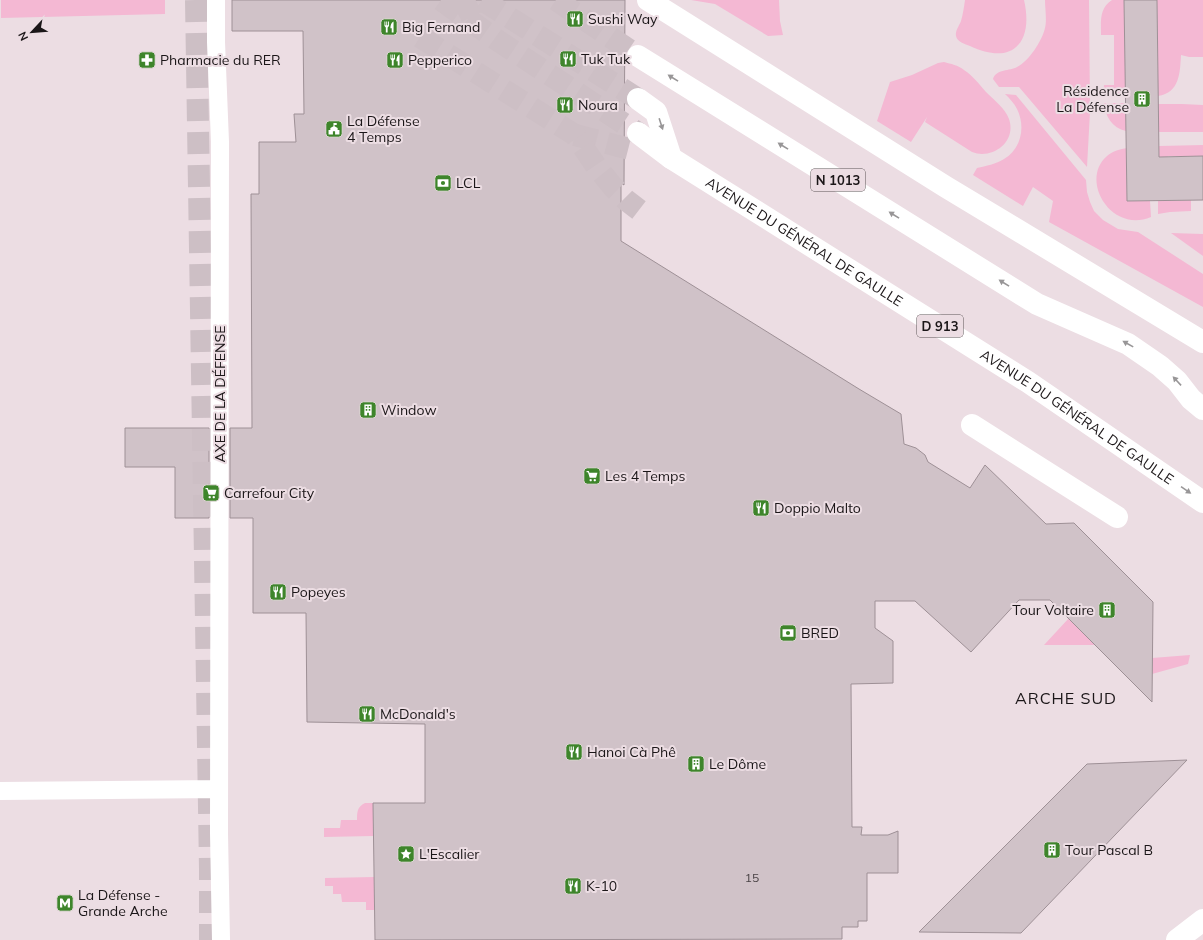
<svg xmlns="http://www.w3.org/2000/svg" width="1203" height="940" font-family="Mulish,sans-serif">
<rect width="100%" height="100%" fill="#ecdde3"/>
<path fill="#f4b8d3" d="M1,0H165V14L1,18Z
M691,0H779L780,21L783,35L768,36L715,4Z
M965,0H1024C1034,43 1012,66 970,46C965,44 957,42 956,36C955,31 959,26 961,21C963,14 964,7 965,0Z
M1045,0H1089L1090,112L1087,167L1019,87H999L993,79C996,69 1010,71 1017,67C1029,61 1042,41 1045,28C1047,20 1045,8 1045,0Z
M1112,0H1124L1126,95H1103L1104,85H1114V35H1101C1101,22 1099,8 1112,0Z
M1157,0H1203V57H1189L1181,55C1180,72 1180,93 1158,96Z
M944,62C951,64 958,65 964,70C973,76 979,84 986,92C994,100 1005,108 1009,119C1017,142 992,160 972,152L925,122L927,117L911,142L877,121L890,82L912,75L938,63Z
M1005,94L1016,95L1086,180L1087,192L1090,202L1094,211L1103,220L1118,229L1138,232L1203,274V307L1049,222L1053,201L1033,187L1023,206L973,175L977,168C986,166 996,164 1004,159C1021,149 1026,127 1017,109C1014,103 1010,99 1005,94Z
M1104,103H1126V131C1112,128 1105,116 1104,103Z
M1158,104H1182L1203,105V132H1159Z
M1203,145V156H1168L1167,158H1159V146Z
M1127,148V201H1150L1151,217C1111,234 1079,180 1107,156C1113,151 1120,149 1127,148Z
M1191,200V211L1170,212L1158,214V201Z
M1171,233L1203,234V256Z
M1069,618L1096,645H1044Z
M1190,655L1188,664L1152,674V658Z
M365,803H373V836L324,837V828H340L341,820H357C357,812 357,807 365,803Z
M374,877V910H366V902H342L341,894H333V886H325V878Z"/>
<path fill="#d0c2c8" stroke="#9e9096" d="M232,0H625L624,185L621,183V241L859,389L901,414L904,444L916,448L925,455L928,462L970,488L985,465L1046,524L1074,523L1153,602L1152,702L1050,600H1019L971,652L915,601H875V628L893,641V683L851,684L852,827H862L861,835H888L898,831V873H867V921H858V927H842V939L375,940L373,803H425V724L307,722L306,613H253V518H230V428H252L251,194H259V142H296L294,114H304L303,31H232Z
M1124,0H1157L1159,157L1203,156V200L1127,201Z
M125,428H209V518H175V467H125Z
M1187,760L1021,933L919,932L1087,764Z"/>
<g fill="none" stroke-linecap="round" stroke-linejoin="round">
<path stroke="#cdbfc5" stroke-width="22" stroke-dasharray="22 11" stroke-linecap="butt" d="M575,135L638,151"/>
<path stroke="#cdbfc5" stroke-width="22" stroke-dasharray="22 11" stroke-linecap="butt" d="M420,37L575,135L596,166L613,187L626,200L639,210"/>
<path stroke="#cdbfc5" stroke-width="22" stroke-dasharray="22 11" stroke-linecap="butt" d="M441,0L497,40L638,133
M457,12L481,0"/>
<path stroke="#cdbfc5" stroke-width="22" stroke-dasharray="22 11" stroke-linecap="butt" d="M482,0L638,99
M556,0L638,56"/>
<path stroke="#cdbfc5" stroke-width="22" stroke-dasharray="22 11" stroke-linecap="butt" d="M196,0L210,869V940"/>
<path stroke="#fff" stroke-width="18" d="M216,0V42L220,142L219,833L221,940
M0,791L219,789"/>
<path stroke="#fff" stroke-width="22" d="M972,425L1117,517"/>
<path stroke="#fff" stroke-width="22" d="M1177,940L1203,920"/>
<path stroke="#fff" stroke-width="22" d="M648,0L946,187L1203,342
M638,133L671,158"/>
<g stroke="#fff" stroke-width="22">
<path d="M638,56L1037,304L1128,344L1160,366L1177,381L1191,399L1203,409"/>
<path id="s1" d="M638,99L656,112L671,158L1028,382L1203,502"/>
</g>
</g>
<defs><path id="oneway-solid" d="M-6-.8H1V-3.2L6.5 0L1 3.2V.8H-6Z"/></defs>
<g fill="#989697">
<use href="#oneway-solid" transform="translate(673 78) rotate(-148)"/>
<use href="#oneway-solid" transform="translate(661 124) rotate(72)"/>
<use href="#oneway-solid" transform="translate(783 146) rotate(-148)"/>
<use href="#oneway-solid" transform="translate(894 215) rotate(-148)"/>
<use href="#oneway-solid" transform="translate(1004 283) rotate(-148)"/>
<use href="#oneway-solid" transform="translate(1128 344) rotate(-151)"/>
<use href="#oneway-solid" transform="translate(1177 381) rotate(-133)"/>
<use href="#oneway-solid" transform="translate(1186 490) rotate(34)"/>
</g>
<defs>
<symbol id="restaurant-square" viewBox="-11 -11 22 22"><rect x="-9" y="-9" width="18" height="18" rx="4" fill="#3e852b" stroke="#ecdde3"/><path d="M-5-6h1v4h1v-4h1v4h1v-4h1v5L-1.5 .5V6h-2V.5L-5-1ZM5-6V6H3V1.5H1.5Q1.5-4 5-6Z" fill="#fff"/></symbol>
<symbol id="pharmacy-square" viewBox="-11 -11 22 22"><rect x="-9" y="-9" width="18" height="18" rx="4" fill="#3e852b" stroke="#ecdde3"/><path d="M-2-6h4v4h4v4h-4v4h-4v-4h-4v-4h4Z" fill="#fff"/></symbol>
<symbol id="building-square" viewBox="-11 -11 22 22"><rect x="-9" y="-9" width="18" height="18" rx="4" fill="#3e852b" stroke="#ecdde3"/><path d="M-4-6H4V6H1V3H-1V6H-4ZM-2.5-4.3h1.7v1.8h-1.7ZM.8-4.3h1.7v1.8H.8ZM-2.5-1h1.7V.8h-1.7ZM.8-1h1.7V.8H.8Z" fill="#fff"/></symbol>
<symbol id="civic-square" viewBox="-11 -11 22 22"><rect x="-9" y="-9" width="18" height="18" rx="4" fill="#3e852b" stroke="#ecdde3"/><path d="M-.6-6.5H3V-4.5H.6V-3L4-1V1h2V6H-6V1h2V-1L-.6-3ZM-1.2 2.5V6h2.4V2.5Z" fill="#fff"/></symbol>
<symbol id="bank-square" viewBox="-11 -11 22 22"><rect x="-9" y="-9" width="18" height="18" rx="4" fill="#3e852b" stroke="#ecdde3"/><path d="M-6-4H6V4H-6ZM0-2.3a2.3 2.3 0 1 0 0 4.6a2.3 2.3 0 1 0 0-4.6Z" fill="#fff"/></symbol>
<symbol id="supermarket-square" viewBox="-11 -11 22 22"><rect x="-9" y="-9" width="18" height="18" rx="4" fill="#3e852b" stroke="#ecdde3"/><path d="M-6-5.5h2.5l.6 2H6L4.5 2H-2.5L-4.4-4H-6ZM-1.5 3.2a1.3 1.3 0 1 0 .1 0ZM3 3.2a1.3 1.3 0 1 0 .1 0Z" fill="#fff"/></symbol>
<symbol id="sight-square" viewBox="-11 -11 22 22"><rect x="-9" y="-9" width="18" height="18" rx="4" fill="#3e852b" stroke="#ecdde3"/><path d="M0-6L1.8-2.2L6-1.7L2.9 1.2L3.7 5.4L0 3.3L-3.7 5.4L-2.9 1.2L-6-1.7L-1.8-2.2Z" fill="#fff"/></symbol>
<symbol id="metro-square" viewBox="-11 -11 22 22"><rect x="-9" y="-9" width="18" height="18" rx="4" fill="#3e852b" stroke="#ecdde3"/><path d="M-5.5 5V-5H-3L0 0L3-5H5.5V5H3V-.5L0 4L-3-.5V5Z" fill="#fff"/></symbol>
</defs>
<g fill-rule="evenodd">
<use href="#restaurant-square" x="565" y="9" width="20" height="20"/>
<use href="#restaurant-square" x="379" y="17" width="20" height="20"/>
<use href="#restaurant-square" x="558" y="49" width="20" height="20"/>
<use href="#pharmacy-square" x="137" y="50" width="20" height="20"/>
<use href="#restaurant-square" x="385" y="50" width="20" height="20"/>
<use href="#building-square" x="1132" y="89" width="20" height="20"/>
<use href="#restaurant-square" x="555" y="95" width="20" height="20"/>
<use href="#civic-square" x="324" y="119" width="20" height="20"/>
<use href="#bank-square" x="433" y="173" width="20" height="20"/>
<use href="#building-square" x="358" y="400" width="20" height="20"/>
<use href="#supermarket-square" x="582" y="466" width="20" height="20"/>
<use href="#supermarket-square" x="201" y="483" width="20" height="20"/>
<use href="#restaurant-square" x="751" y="498" width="20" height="20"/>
<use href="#restaurant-square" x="268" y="582" width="20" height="20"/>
<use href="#building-square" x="1097" y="600" width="20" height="20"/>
<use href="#bank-square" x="778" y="623" width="20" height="20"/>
<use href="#restaurant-square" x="357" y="704" width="20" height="20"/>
<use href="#restaurant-square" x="564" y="742" width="20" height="20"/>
<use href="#building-square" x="686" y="754" width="20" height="20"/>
<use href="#building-square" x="1042" y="840" width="20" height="20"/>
<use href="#sight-square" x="396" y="844" width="20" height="20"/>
<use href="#restaurant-square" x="563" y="876" width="20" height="20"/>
<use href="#metro-square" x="55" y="893" width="20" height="20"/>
</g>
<g text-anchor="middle" stroke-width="4" stroke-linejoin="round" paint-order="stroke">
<g font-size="12" fill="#484144">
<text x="752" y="882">15</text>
</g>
<g fill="#ecdde3" stroke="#5a5255" stroke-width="1">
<rect x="811" y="169" width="54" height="22" rx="3"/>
<rect x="917" y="315" width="46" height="22" rx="3"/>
</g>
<g font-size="13" font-weight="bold" fill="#1b1618">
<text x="838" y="185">N 1013</text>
<text x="940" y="331">D 913</text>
</g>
<g font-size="14" fill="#1b1618" stroke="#ecdde3" text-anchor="start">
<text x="588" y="24">Sushi Way</text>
<text x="402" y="32">Big Fernand</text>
<text x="581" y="64">Tuk Tuk</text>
<text x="160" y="65">Pharmacie du RER</text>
<text x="408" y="65">Pepperico</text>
<text x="1129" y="96" text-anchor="end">Résidence<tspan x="1129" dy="16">La Défense</tspan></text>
<text x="578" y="110">Noura</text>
<text x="347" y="126">La Défense<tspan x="347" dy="16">4 Temps</tspan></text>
<text x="456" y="188">LCL</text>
<text x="381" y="415">Window</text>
<text x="605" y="481">Les 4 Temps</text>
<text x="224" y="498">Carrefour City</text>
<text x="774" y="513">Doppio Malto</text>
<text x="291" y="597">Popeyes</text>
<text x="1094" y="615" text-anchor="end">Tour Voltaire</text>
<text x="801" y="638">BRED</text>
<text x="380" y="719">McDonald's</text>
<text x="587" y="757">Hanoi Cà Phê</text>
<text x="709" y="769">Le Dôme</text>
<text x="1065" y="855">Tour Pascal B</text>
<text x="419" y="859">L'Escalier</text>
<text x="586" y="891">K-10</text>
<text x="78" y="900">La Défense -<tspan x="78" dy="16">Grande Arche</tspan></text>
</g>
<g font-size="14" fill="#1b1618" stroke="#ecdde3">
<text dy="5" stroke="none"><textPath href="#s1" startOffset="228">AVENUE DU GÉNÉRAL DE GAULLE</textPath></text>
<text transform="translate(220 394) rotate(-90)" y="5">AXE DE LA DÉFENSE</text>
<text dy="5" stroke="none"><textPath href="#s1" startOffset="552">AVENUE DU GÉNÉRAL DE GAULLE</textPath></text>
</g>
<g font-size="16" letter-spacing="1" fill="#1b1618" stroke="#ecdde3">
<text x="1066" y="704">ARCHE SUD</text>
</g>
</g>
<g transform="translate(32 32) rotate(244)" stroke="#ecdde3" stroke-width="3" paint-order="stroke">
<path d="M0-3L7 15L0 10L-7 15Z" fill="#1b1618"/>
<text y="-6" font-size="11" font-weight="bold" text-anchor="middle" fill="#1b1618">N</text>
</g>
</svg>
